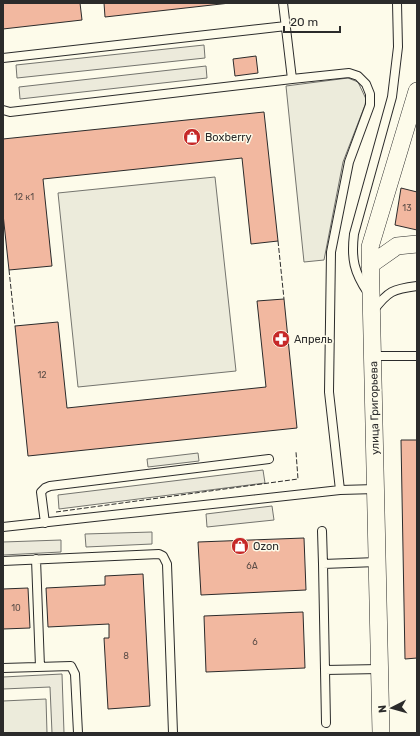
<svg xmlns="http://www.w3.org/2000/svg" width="420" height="736" font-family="Rubik,sans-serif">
<rect width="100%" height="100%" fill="#fdfbea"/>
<path fill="#ecebdb" stroke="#74746e" d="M348,78L358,82L366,99L365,105L343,162L324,260L304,262L286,86Z
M215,177L236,371L78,387L58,193Z
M198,453L199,461L148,467L147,459Z
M46,699L47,733H3V701Z"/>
<path fill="#eceadb" stroke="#74746e" d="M204,45L205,58L17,78L16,65Z
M206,66L207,78L20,99L19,87Z
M263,470L265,483L59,509L58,495Z
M272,506L274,520L207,527L206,514Z
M152,532V544L86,547L85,534Z
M61,540V552L3,555V542Z
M62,674L64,733H52L50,687L3,689V677Z"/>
<path fill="#f2b8a0" stroke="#2b2b2b" d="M3,3H80L82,20L3,29Z
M104,3H230L105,17Z
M256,56L258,73L235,76L233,59Z
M264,112L278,241L251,244L242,158L43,179L52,266L9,270L3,214V139Z
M401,188L417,192V230L395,225Z
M284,299L297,428L28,456L15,326L58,322L67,408L266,387L257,301Z
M401,440H417V658L405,659Z
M304,538L306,590L201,595L198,542Z
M143,574L150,706L108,709L104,638H109V624L48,627L46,588L105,585V576Z
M28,588L30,628L3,629V589Z
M303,612L305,668L206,672L204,616Z"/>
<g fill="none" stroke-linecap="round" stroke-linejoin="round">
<defs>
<path id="service" d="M283,3L292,79L349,73L358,76L366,84L370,94V105L349,162L331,252L329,392L340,490
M3,58L286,26
M3,110L10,112L292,79
M368,293C354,272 351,259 354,234L392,97L398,47L397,3
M373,311C388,291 393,289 417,286
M372,356H417
M45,523L41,492L45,488L50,486L269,459
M3,527L340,490L376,489
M322,531L323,564
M36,559L40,667
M3,561L159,554L163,556L167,564L173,733
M3,668L71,666L75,674L78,733
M325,670L380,669
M326,723L323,564L377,562"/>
<path id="minor" d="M370,265L397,246L417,244
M381,733L370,247L417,91"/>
</defs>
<use href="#service" stroke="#2b2b2b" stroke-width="10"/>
<use href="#minor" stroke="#2b2b2b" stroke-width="18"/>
<use href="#service" stroke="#fdfbea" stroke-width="8"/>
<use href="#minor" stroke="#fdfbea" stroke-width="17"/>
<path stroke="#2b2b2b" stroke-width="1" stroke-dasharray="5 2" stroke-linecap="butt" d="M278,241L284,299
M9,270L15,326
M56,512L298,479L296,452"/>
</g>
<defs>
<symbol id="shop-disc" viewBox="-11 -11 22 22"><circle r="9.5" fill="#c62828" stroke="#fdfbea"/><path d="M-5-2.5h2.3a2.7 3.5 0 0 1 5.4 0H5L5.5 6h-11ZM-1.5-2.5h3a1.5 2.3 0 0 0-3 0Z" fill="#fff"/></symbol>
<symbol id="pharmacy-disc" viewBox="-11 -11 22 22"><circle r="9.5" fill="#c62828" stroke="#fdfbea"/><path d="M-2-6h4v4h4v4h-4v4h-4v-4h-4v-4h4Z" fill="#fff"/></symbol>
</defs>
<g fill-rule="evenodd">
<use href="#shop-disc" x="182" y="127" width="20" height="20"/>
<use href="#pharmacy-disc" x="271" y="329" width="20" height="20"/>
<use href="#shop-disc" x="230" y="536" width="20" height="20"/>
</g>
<g text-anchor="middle" stroke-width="3" stroke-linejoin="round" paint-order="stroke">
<g font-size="9" fill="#5d4e48">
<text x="24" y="200">12 к1</text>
<text x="407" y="211">13</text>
<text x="42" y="378">12</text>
<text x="252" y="569">6А</text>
<text x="16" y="611">10</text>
<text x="255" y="645">6</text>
<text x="126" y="659">8</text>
</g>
<g font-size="11" fill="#2b2b2b" stroke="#fdfbea" text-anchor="start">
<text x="205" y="141">Boxberry</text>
<text x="294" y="343">Апрель</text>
<text x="253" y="550">Ozon</text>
</g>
<g font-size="11" fill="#2b2b2b" stroke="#fdfbea">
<text transform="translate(374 408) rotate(-91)" y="4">улица Григорьева</text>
</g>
</g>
<rect width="420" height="736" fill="none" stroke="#2b2b2b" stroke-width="8"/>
<g transform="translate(392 708) rotate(264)" stroke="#fdfbea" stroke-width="3" paint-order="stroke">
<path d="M0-3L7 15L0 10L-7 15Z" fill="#2b2b2b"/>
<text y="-6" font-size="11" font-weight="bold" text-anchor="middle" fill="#2b2b2b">N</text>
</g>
<path d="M284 26v6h56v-6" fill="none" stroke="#2b2b2b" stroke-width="2"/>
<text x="290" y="26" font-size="12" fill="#2b2b2b" stroke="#fdfbea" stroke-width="3" paint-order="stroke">20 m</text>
</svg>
